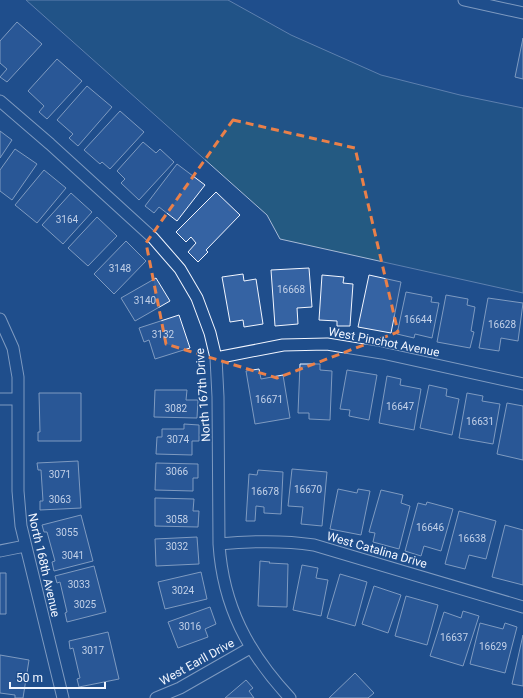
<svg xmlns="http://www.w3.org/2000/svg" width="523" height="698" font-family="Roboto,sans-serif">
<rect width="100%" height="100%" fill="#1f4e8c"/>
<path fill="#245a82" stroke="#a8bbd7" d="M26,0H228L291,35L381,75L460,95L523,108V293L280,239L267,215Z"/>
<path fill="#3563a3" stroke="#f2f6ff" d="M17,22L42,44L7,82L0,77L7,69L0,63V41Z
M523,38V79L515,77Z
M57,59L82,81L47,119L39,112L44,106L28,91Z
M87,86L112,107L78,146L69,138L73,134L57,120Z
M120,111L144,132L110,169L102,162L100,164L84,150Z
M0,131L12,140L0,158Z
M143,142L156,153L160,149L174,162L139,200L121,183L125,179L117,171Z
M15,149L37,164L12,200L0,191V170Z
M177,164L205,185L177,221L159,207L154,213L145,206Z
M44,170L66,188L37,223L15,205Z
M216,192L240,215L206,250L208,252L198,262L188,252L196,243L191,237L186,242L176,232Z
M71,193L92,212L63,244L42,225Z
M97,217L117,236L88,266L68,248Z
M126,241L146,261L114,294L94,274Z
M309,268L312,307L297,308L298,324L275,326L271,270Z
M243,274L244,281L256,279L263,324L244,327L243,320L230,322L222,277Z
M322,275L344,277L343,283L353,284L350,326H337V321L319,320Z
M369,275L401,282L391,333L358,327Z
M156,278L170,301L135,321L121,298Z
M406,292L432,297L431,302L439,303L432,338L415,334L414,338L397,334Z
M446,295L468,299L467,305L475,307L471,331L474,332L470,348L437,342Z
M488,298L523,303L518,341L501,338L499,351L479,348Z
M179,315L190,348L155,359L149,340L144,342L139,328Z
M300,364H320V370L332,371L330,420L309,419V413H298Z
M259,369L261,379L283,375L290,418L255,424L246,371Z
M347,370L377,375L369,420L349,416L350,410L340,409Z
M387,376L401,379L400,385L421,389L414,430L379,423Z
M429,385L447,389L446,396L459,399L452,435L420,428Z
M155,390H187L186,400H198L197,418L154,417Z
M39,393H81V441H38V432H40Z
M467,393L483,396L482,401L500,404L493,444L459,438Z
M507,403L523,406V460L497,454Z
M184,424L199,425V441H192V455L156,454L157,437H162V429H184Z
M78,461L81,508L40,510V501H43L41,470H38L37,463Z
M156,463L198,464V478H193V491L155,490Z
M292,469L327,472L322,526L301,524L303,507L288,506Z
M258,470L283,472L281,514L264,513V507L256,506L255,521H246L249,474L257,475Z
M338,489L357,493L358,489L370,491L361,535L330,529Z
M381,490L403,495L401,503L410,506L399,549L373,542L375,533L369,532Z
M155,498L194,499L193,511H199L198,527L155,526Z
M427,502L453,509L441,551L424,546L421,556L405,551L418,503L426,505Z
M459,511L496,521L486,559L469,555L465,569L445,564Z
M81,515L93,561L54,571L52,562L55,561L47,532H44L42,525Z
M505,525L523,530V585L492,577Z
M197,537L199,564L156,566L155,539Z
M260,561L270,562L269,563L288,564L287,607L258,606Z
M302,565L318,568L316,578L328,580L321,616L293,610Z
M94,566L106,612L67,622L65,613L67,612L60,582L57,583L55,576Z
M201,572L207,599L165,609L158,582Z
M0,573H6V614H0Z
M340,574L367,582L355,626L327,618Z
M374,586L401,595L388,633L362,624Z
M406,596L438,605L427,645L395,636Z
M210,607L216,624L205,629L208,637L178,648L168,622Z
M463,611L479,616L463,666L430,656L444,612L461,618Z
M480,623L503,629L505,623L517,627L505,673L470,664Z
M108,632L119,679L79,687L77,679L80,678L73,648L70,649L69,641Z
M523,635V686L512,684Z
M0,655L29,660L23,698H15V695L0,693Z
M355,673L374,693L368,698H329Z
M246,680L253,688L249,691L254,698H225Z"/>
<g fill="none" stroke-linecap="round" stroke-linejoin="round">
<defs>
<path id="minor" d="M464,0L523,13
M0,101L50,144L153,238L180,269L197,298L210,333L216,358L218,397L219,544C223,606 248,653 290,698
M0,319L13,348L18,377V491L21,526L63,698
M216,358L283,345L327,344L382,353L523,384
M0,399H18
M219,544C251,541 282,540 314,545L523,607
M0,551L25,546
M156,698L180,688L250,648"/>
</defs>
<use href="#minor" stroke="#f2f6ff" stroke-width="13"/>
<use href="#minor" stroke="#1f4e8c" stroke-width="11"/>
</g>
<path d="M0 0H523V698H0ZM233,120L355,148L398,332L277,378L166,344L146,243Z" fill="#1f4e8c" fill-opacity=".55" fill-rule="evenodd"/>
<path fill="none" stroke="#ea8049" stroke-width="3" stroke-dasharray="8 5" stroke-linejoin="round" d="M233,120L355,148L398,332L277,378L166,344L146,243Z"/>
<g text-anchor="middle" stroke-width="3" stroke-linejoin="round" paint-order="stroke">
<g font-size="10" fill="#c3d1e8">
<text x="67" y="223">3164</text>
<text x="120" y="272">3148</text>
<text x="291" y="293">16668</text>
<text x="145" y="304">3140</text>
<text x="418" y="323">16644</text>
<text x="502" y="328">16628</text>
<text x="163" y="338">3132</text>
<text x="269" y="403">16671</text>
<text x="400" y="410">16647</text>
<text x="176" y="412">3082</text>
<text x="480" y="425">16631</text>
<text x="178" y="443">3074</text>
<text x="177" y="475">3066</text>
<text x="60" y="478">3071</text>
<text x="308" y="493">16670</text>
<text x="265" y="495">16678</text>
<text x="60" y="503">3063</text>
<text x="177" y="523">3058</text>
<text x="430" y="531">16646</text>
<text x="67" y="536">3055</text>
<text x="472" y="542">16638</text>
<text x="177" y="550">3032</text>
<text x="73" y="559">3041</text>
<text x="79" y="588">3033</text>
<text x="183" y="594">3024</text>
<text x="85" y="608">3025</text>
<text x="190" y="630">3016</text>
<text x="454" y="641">16637</text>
<text x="493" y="650">16629</text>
<text x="93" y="654">3017</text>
</g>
<g font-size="12" fill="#f2f6ff" stroke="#1f4e8c">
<text transform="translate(384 342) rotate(11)" y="4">West Pinchot Avenue</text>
<text transform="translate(203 395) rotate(-94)" y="4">North 167th Drive</text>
<text transform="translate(377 550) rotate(16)" y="4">West Catalina Drive</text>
<text transform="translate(44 565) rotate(77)" y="4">North 168th Avenue</text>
<text transform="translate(197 662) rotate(-29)" y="4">West Earll Drive</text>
</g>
</g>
<path d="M10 682v6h95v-6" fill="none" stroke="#f2f6ff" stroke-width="2"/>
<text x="16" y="682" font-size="12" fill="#f2f6ff" stroke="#1f4e8c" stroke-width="3" paint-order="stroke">50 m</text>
</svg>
